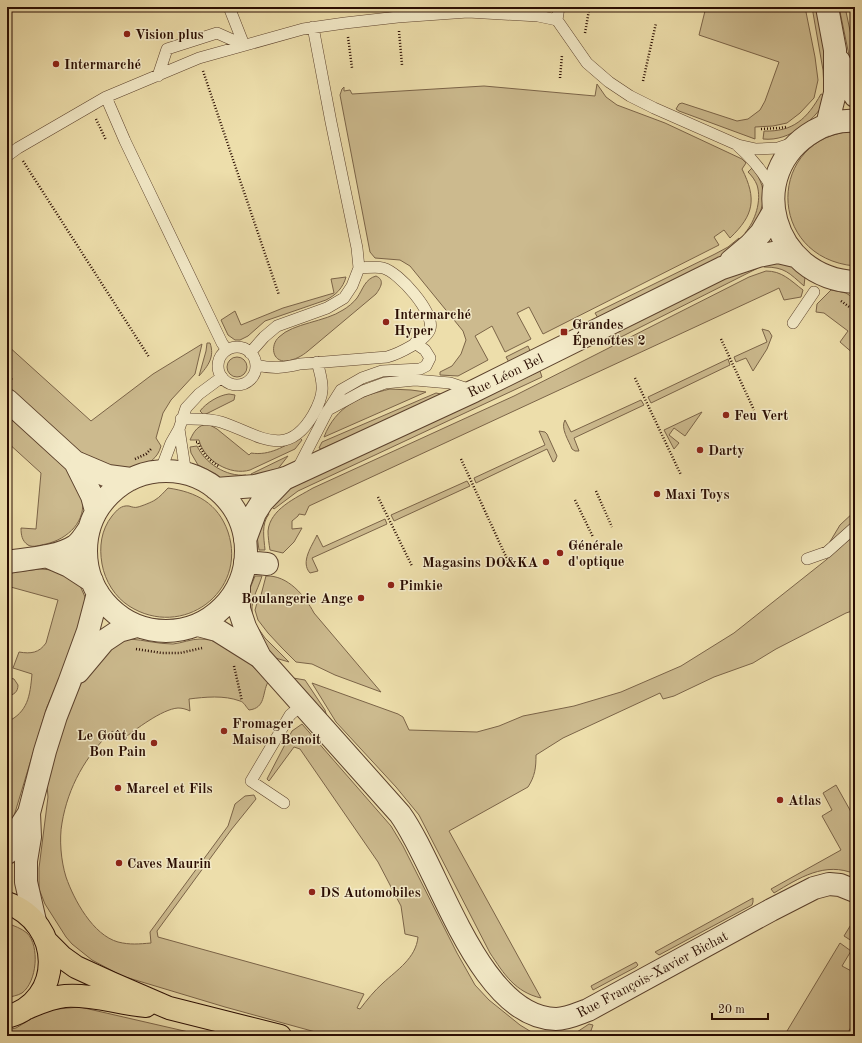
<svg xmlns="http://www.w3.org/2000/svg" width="862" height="1043" font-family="'Old Standard TT',serif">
<rect width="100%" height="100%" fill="#eddeab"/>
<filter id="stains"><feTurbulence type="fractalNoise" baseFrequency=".005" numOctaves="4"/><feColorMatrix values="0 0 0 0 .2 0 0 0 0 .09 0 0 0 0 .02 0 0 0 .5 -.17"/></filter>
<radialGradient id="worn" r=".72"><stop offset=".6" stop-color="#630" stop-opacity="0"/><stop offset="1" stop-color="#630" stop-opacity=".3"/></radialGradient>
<path fill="#ccba8e" stroke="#7b6448" d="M706,7H805L815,57L818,80L814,98L800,113L787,123L773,126L755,127V139L679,111L676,109L679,104L682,103L737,121L748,119L760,110L765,101L779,62L699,35Z
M812,7H818L830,90L824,88L823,70Z
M839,7H845L855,54V78L850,60Z
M597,84L606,97L617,105L665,123L742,159L746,163L742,169C757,199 754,215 730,238L724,230L714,237L719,245L543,334L529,307L517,313L531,339L505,352L492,326L475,336L488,360L458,376L440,375V372L452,366L461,354L466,340L463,331L410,266L400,260L375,258L370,252L340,95L342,89L344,87V91L350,90L352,94L484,86L595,96Z
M821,94L828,96C817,119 790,142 763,139L764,131C793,132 807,119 821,94Z
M855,131V266C765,258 766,136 855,131Z
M752,168C772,192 762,211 749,236L745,233C755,221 762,201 757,185C755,180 752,176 748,172Z
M739,238L743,242L731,252L598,318L595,313L715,254L728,247Z
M763,261L790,265L805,277L804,286C789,273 785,267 764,267Z
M756,263L758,268L609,343L606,337Z
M766,271C782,271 790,280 803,290L801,297L784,300L779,288L775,290L309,506L305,515L299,514L298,516L292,521V529L302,528L294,542L283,553L270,550C269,544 268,537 268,531C270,509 296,498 313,488L514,396L749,277Z
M376,276C385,280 381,287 376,294L308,351C302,356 295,360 286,361C272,362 270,345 279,337C293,323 325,322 343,310C348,307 353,303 357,298C363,289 365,279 376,276Z
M346,277C343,288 336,295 326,300L265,321L248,336L240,340H235L228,335L221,320L235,311L241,325L283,308L334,293L331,279Z
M831,290L846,293L855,299V355L840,342L848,331L824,313L816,312L817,304Z
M762,329L769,331L772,336L767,349L753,371L746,358L736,362L734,357L767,342Z
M207,343H210C215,357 208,366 199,376L206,351Z
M202,344L195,374L171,400L163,413L156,438L161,446C158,458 148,465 137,467C127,468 117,468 107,466C102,465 98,461 93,459C61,443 34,411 7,387V345L91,421L153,374Z
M528,346L531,353L510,364L506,357Z
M227 367a10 10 0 1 1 20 0a10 10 0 1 1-20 0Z
M728,359L730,365L651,403L648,397Z
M540,371L542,377L298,491L274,509L269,504L279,495L308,479Z
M390,389L411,390L426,392L324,437C336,406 360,396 390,389Z
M436,393L441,394V397L321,449L319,448L322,442Z
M229,394L235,395L234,400L204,415L200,411C206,403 219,395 229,394Z
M641,400L644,405L574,438L579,451H575L572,449C569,441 560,428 565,420L571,432Z
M702,412L685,436L674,428L669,435L679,443L674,449L664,430Z
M7,415L67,470C72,478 80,488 82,497C87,521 68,539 46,544C40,545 33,548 28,545C22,541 21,535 21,528L36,529L41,473L7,442Z
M208,424L217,429L249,455L251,453C270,456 284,446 300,438L302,440L295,449L250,470C231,476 204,461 199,440H190C194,431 198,425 208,424Z
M539,431L545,432L547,434L557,456L555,461L553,462L547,449L476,483L474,478L545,445Z
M197,446C205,463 226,477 246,475L248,480L226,482L216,474L198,465L191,453L190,447Z
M288,456L277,470L253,480L251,474Z
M467,481L470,486L394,521L391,515Z
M168,488C196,492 218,503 228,532C248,592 182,640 129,606C115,597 105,581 102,564C99,547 101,530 112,516C117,510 121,505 129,506C132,507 135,508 138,507C142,506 152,502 155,500C160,497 164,492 168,488Z
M265,509L269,514C261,524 264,538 265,550H259L257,536Z
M855,511V521L828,545L840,525Z
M385,519L387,524L312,558L318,571L310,573C300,562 312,546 317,535L323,547Z
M855,534V610L846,613L776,649L753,663L714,677L674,696L663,699L660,693L563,738L536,755C536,768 535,776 528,787L449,831L541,998C515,992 504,974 490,953L419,815L396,787L336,722L312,683L398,714L403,717L409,730L477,732L499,726L523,716L574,706L621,692L681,666L734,633L826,560Z
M40,569L53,570L78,581L85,597L83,624L47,707L7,839V722C28,712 30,696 32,674L13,668L19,652C31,654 39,653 46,643L58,600L7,586V573Z
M255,576H262C257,593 249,600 253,619L247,596Z
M266,576C288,575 305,596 314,613L381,692L335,675L312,664L296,662L282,648L268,633L258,620L255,610L257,603L261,595Z
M256,625L265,638L289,662L272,657Z
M130,639C144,640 158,644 173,644C182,643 191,639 200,639C227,639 251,664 268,682C262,693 266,708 249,710C246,707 244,702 240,701C224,695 205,697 189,699L190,711C186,709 182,708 178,708C162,709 135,730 123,739L112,731C86,755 68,787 62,823C59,839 61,861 66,877C74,900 93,935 118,942C130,945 139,944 151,943L150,932L228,826L235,804L245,796L254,795L256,799L231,830L157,931L158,937L364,994L357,1008L360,1009C367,1000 374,991 383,983C397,970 416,958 418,937L405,934L401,906L378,862L300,749L294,747L269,781L267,779L292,731L302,724L391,826L403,846L457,953L475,985L489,1000L520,1025L538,1036H330L225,1007L122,976L92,960L72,944L66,937L45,904L39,889V868L48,797L47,785L60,736L74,698L85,676L93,663L120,641Z
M7,677L14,679L18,685C18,692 14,695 7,696Z
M293,678L305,680L325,710L327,717Z
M836,785L855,819V874C825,861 799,878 774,893L771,889L841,850L822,816L832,810L823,793Z
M753,898V902L752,905L659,955L655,952Z
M855,918V943L844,936Z
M7,923C14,926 21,928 27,933C40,946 37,982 22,993C17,996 12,996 7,998Z
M840,943L851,951L842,966L855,973V1020L846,1036H784Z
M636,962L638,965L636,967L593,990L591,986Z
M80,1007L206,1036H7V1030L16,1028L46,1010Z
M589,1024L593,1025L589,1036H571Z"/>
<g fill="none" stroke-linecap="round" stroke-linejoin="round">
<defs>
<path id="lane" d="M229,7L244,45
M557,20L559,7
M158,76L167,49L217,33L244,45
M106,97L125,141L222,343L227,350
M738,146C753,159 764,173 773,190
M7,156L18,148L106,97L199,58L303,29L345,23L398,17L468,12L538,16L557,20L587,63L609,82L630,96L654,108L738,145L756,149L778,148L793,143
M793,323L814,292
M218 366a19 19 0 1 1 38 0a19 19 0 1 1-38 0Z
M250,353L264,337L277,326L327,308L344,298L352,286L359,268L357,248L331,122L313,27
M256,365C272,369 284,368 300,364L387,357C398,354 427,340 430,329C435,313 399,272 383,268C376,266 366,268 359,268
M329,409L341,390L362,378L382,371L420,369L426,366L430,358L425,350L415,343
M181,419C195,419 208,418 221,422C258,434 286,461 313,415C325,394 324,385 317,362
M179,429L186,474
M160,472L171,443L179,429L186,408L199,394L222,377
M296,472L328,410L363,391L385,383L415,380L450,383L474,391
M807,559L827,552L855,527
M284,803L251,781L290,715L303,704"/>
<path id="street" d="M839,61L855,96
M855,121C841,120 826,124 814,131C742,173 772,278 855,282
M827,125L835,93V50L827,7
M731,261L750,245L761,233L774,211
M7,400L75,462L108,476L131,479
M75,462L92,496L96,511
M86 551a80 80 0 1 1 160 0a80 80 0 1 1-160 0Z
M216,489L255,486L286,478L474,391L722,268L758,256L778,252L795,256
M245,540L255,513L262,502L285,478
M46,556L69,566L92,581
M7,562C26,559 59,557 75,546C80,543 85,535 89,529
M245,562L267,564
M239,584V609L245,627L260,657L400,814C439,868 479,1018 556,1019C567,1019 577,1014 588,1010L771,910L814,888L829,884L840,885L855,891
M198,625L217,630L260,657
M78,672L104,641L119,631L137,626
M7,853L16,833L29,813
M35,921L26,882V861L30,837L29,813L45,751L56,716L69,683L88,631L98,593"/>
<path id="primary" d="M7,903C63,923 65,1001 7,1017
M47,942L62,957L76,967L111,983L169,1008L280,1036
M27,1008C39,1003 52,997 65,996C93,994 119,1004 146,1006"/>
</defs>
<use href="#lane" stroke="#5b412c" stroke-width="12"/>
<use href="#street" stroke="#5b412c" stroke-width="24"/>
<use href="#primary" stroke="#2a0d02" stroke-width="24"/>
<path stroke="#2a0d02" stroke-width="2.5" stroke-dasharray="1 2" stroke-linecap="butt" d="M399,31L402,65
M585,33L589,10
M348,37L352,68
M203,71L279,295
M560,78L562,55
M643,81L656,23
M96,119L106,140
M761,129L779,128L786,127
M23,161L149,357
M841,301L855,311
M721,339L754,410
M7,375L12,380
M635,378L681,475
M196,442H198C202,454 210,461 220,467
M135,459L146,454L152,448
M461,459L508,561
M596,491L612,527
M378,497L412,566
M575,500L593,537
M136,649L162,653H180L202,648
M234,666L242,701"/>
<use href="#lane" stroke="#f3eac8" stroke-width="11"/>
<use href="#street" stroke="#f3eac8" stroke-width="22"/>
<use href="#primary" stroke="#eddeab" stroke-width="22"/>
</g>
<g fill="#8f2418" stroke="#f3eac8" stroke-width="1.5">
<circle cx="127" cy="34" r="4"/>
<circle cx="56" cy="64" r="4"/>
<circle cx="386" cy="322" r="4"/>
<rect x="560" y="328" width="8" height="8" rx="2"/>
<circle cx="726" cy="415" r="4"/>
<circle cx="700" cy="450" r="4"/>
<circle cx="657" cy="494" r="4"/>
<circle cx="560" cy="553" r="4"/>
<circle cx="546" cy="562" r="4"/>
<circle cx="391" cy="585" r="4"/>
<circle cx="361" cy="598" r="4"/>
<circle cx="224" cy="731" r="4"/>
<circle cx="154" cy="743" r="4"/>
<circle cx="118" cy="788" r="4"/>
<circle cx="780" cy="800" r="4"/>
<circle cx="119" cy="863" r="4"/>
<circle cx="312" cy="892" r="4"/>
</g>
<g text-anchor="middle" stroke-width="3" stroke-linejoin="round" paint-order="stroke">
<g font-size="14" font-weight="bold" fill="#2a0d02" stroke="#f3eac8" text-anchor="start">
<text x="135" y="39">Vision plus</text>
<text x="64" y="69">Intermarché</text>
<text x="394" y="319">Intermarché<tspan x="394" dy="16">Hyper</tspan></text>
<text x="572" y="329">Grandes<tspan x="572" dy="16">Épenottes 2</tspan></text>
<text x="734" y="420">Feu Vert</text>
<text x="708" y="455">Darty</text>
<text x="665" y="499">Maxi Toys</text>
<text x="568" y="550">Générale<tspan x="568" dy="16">d'optique</tspan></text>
<text x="538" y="567" text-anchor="end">Magasins DO&amp;KA</text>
<text x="399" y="590">Pimkie</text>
<text x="353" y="603" text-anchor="end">Boulangerie Ange</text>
<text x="232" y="728">Fromager<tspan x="232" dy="16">Maison Benoit</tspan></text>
<text x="146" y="740" text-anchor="end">Le Goût du<tspan x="146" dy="16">Bon Pain</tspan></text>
<text x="126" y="793">Marcel et Fils</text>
<text x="788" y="805">Atlas</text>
<text x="127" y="868">Caves Maurin</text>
<text x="320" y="897">DS Automobiles</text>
</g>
<g font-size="14" fill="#2a0d02" stroke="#f3eac8">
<text transform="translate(505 375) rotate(-26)" y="5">Rue Léon Bel</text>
<text transform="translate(652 974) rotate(-28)" y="5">Rue François-Xavier Bichat</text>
</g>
</g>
<rect width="862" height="1043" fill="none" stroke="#eddeab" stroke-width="24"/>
<rect x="8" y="8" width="846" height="1027" fill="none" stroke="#2a0d02" stroke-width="2"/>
<rect x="12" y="12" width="838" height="1019" fill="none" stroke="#2a0d02"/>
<path d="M712 1013v6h56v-6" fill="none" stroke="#2a0d02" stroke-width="2"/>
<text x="718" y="1013" font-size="12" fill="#2a0d02" stroke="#f3eac8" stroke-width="3" paint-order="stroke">20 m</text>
<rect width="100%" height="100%" filter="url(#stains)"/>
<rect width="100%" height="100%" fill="url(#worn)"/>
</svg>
